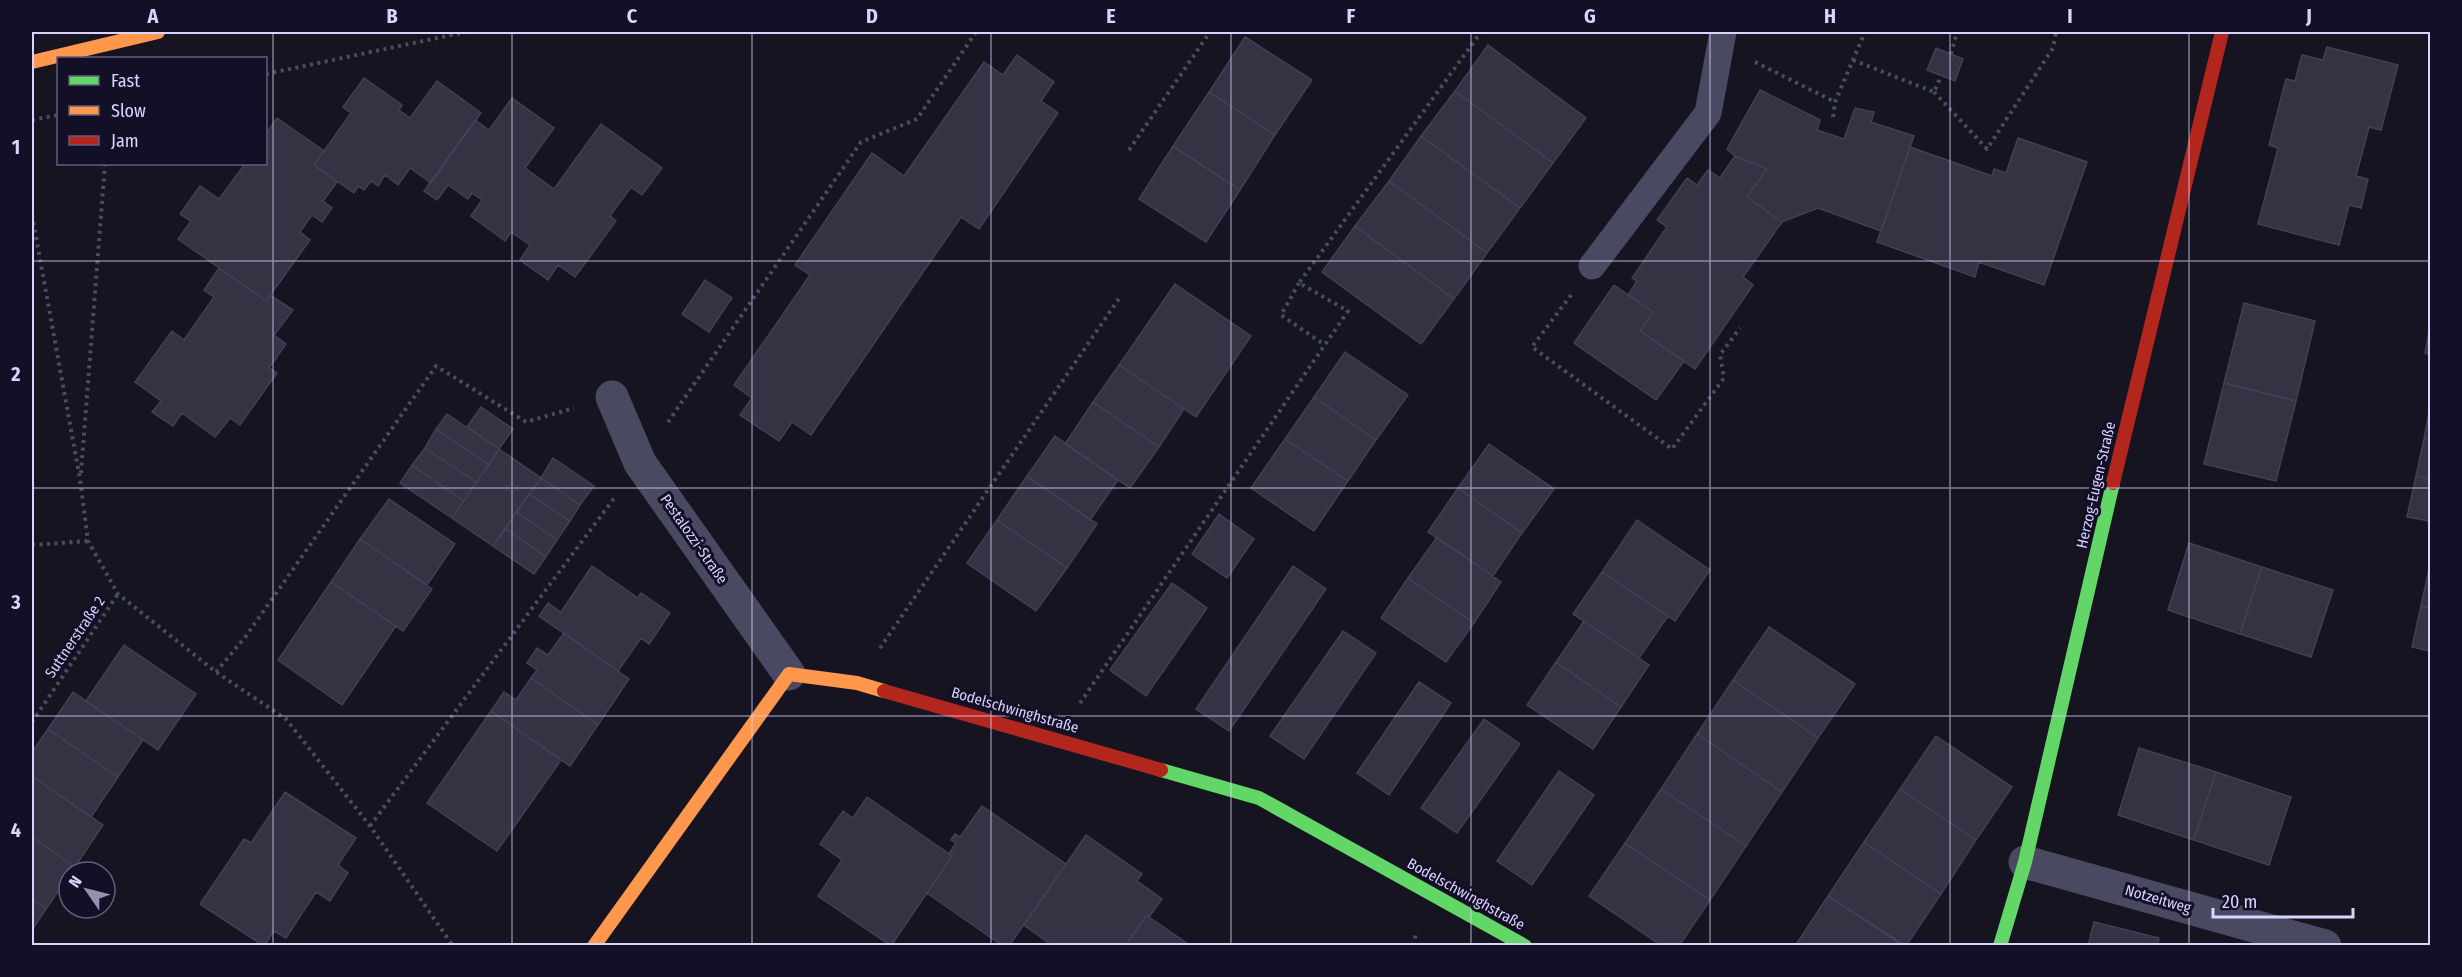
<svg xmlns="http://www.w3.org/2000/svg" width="2462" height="977" font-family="'Fira Sans Condensed',sans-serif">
<rect width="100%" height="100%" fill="#161421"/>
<path fill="#343243" stroke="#433f54" stroke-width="1.5" d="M1245,37L1312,80L1275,135L1209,92Z
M1488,45L1586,118L1553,163L1455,91Z
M2327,47L2398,65L2381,130L2369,127L2356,176L2368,179L2361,208L2349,205L2339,245L2258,224L2278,148L2269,145L2286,79L2295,81L2302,55L2323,60Z
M1936,48L1963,59L1955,81L1927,70Z
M1017,55L1054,82L1041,101L1058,113L979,229L961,217L811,435L792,422L779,441L740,415L752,398L734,385L810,275L795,265L872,153L904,176L984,62L1003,75Z
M364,78L402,105L399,110L410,118L437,81L481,113L431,183L410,168L398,185L385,175L378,186L371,181L364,190L358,186L354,193L314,165L351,113L343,107Z
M1760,90L1820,120L1817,130L1844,139L1855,108L1874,112L1871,122L1914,136L1881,231L1818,208L1782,222L1747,197L1767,169L1735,156L1727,149Z
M1455,91L1553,163L1520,208L1421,136Z
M1209,92L1275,135L1240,190L1173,146Z
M512,98L554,128L525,168L554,189L601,124L662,168L642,195L631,187L610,216L616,221L575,277L558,265L548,280L520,260L530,245L511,232L505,241L471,216L482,200L472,193L468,199L448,185L437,200L424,191L475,120L489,130Z
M277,118L324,151L314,165L337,182L323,201L332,208L322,222L312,215L300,232L310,240L266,301L178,239L191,221L180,214L200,186L219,199L245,164H266V134Z
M1421,136L1520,208L1487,253L1389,181Z
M2018,138L2087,162L2044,285L1979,262L1975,277L1877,242L1910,147L1992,176L1994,169L2006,173Z
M1173,146L1240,190L1206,242L1139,199Z
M1735,156L1767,169L1747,197L1782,222L1743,277L1753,285L1695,369L1640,331L1653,312L1628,295L1637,281L1632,278L1667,227L1657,220L1687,178L1697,185L1708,170L1720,178Z
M1389,181L1487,253L1454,299L1355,226Z
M1355,226L1454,299L1421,344L1322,272Z
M219,268L266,301L270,295L293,310L274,335L286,344L269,368L277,373L240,425L230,418L215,437L182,413L173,426L152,412L161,401L135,382L172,331L184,340L214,297L204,290Z
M705,280L732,298L709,332L682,314Z
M1175,284L1251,336L1196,417L1119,365Z
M1614,285L1653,312L1640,331L1684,361L1656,400L1574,343Z
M2244,303L2315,321L2296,401L2224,383Z
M2430,326V355L2425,353Z
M1345,352L1408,395L1376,440L1314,397Z
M1119,365L1184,409L1159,447L1093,402Z
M2224,383L2296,401L2276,481L2204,464Z
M1314,397L1376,440L1348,481L1285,439Z
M1093,402L1159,447L1130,488L1065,444Z
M2430,406V440L2424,439Z
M481,407L513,429L499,449L467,427Z
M447,414L499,449L489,465L436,429Z
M436,429L489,465L476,482L425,448Z
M1055,436L1118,480L1090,520L1027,476Z
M1285,439L1348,481L1314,531L1251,488Z
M2424,439L2430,440V479L2416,476Z
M1489,444L1554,489L1522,533L1458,488Z
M425,448L476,482L464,501L412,465Z
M499,449L541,478L493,546L452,518Z
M553,458L594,486L580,505L541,478Z
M412,465L464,501L452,518L400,483Z
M1027,476L1097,524L1067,568L997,520Z
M2416,476L2430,479V521L2407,517Z
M541,478L580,505L570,521L529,494Z
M1458,488L1522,533L1493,576L1428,532Z
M529,494L570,521L557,540L516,512Z
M389,499L455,544L427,585L360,539Z
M516,512L557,540L546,557L506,529Z
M1219,514L1254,539L1227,578L1192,554Z
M997,520L1067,568L1036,611L967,563Z
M1637,520L1710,570L1675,621L1602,572Z
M506,529L546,557L534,574L493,546Z
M1437,537L1501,582L1474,623L1408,578Z
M360,539L432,589L403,631L331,582Z
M2189,543L2262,567L2240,634L2168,610Z
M2430,565V608L2421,606Z
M592,566L638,598L641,593L670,613L649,644L641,638L618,671L539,616L548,603L561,612Z
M1293,566L1326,589L1229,731L1196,709Z
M2262,567L2333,590L2311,657L2240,634Z
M1602,572L1668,616L1639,658L1573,614Z
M1408,578L1474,623L1446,662L1381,618Z
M331,582L396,626L342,705L278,660Z
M1172,583L1207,608L1146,696L1110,670Z
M2421,606L2430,608V651L2412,647Z
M1584,621L1649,665L1621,707L1556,662Z
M1769,627L1855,684L1818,738L1733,680Z
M1343,631L1376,653L1304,759L1270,736Z
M564,633L629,679L598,725L531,678L537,670L527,663L537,648L548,655Z
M124,645L196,694L158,750L86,701Z
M1556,662L1621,707L1593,749L1527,705Z
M531,678L598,725L570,766L491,711L504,692L516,700Z
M1733,680L1818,738L1782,792L1697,734Z
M1419,682L1451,703L1389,795L1357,773Z
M73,692L143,740L118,777L48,729Z
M491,711L561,760L497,851L427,803Z
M1484,719L1520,744L1457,833L1421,808Z
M48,729L118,777L91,817L32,776V752Z
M1697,734L1782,792L1746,846L1661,789Z
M1936,736L2012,787L1976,840L1900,789Z
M2139,748L2216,772L2194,840L2118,815Z
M1559,771L1594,795L1532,885L1497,861Z
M2216,772L2291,797L2269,865L2194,840Z
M33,777L103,825L75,867L32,837Z
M1661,789L1746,846L1710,900L1625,843Z
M1900,789L1976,840L1941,894L1864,842Z
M285,792L356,838L338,865L348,873L330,901L316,892L286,938L274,931L264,946L200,904L244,839L251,843Z
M867,797L952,856L891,946L818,896L842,860L820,844L843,811L853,818Z
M982,806L1066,864L1009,946H1003L927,893L952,856L949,854L956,843L951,840L955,834L960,837Z
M1086,835L1142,874L1137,881L1162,899L1149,917L1147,915L1125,946H1053L1024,925Z
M32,837L75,867L69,872V876L46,909L32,899Z
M1864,842L1941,894L1906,946L1828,896Z
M1625,843L1710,900L1679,946H1662L1589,896Z
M1828,896L1903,946H1795Z
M32,899L46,909L32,930Z
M1147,915L1149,917L1191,946H1125Z
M2094,922L2159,938L2157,946H2088Z"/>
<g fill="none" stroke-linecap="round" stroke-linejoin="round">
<path stroke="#44505f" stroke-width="4" stroke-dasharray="3 4.5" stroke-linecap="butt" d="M1951,54L1957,32
M1853,60L1934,92L1941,76
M1755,62L1835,102
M266,74L466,32
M1934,92L1987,149L2053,48L2056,32
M1833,117L1835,102L1862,39L1863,32
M32,120L58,115
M1129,150L1210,32
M32,215L80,479L88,541L118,594L216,672L286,719L370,826L453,946
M1299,283L1281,315L1325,345
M1571,295L1532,347L1672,449L1724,378L1720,355L1740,328
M668,422L861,142L917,119L976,32
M81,473L105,164
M32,545L88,541
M880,648L1120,297
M216,672L246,636L436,366L526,422L574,408
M1080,703L1348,311L1299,283L1481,32
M32,722L118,594
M370,826L615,497
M1414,946L1416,931"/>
<path stroke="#4a4962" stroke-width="27" d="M1592,266L1708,113L1723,32"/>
<path stroke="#4a4962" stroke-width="33" d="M612,397L640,463L789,674
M2025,862L2325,946"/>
<path stroke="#63d668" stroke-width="14" d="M1161,770L1259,798L1525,946
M2000,946L2025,862L2113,483"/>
<path stroke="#ff974d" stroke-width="14" d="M32,62L158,32
M594,946L789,674L857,683L884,691"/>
<path stroke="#b3261e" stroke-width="14" d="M2113,483L2222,32
M884,691L1161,770"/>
</g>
<path fill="none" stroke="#d9d4ff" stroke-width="1.5" stroke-opacity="0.55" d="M273,32V946M512,32V946M752,32V946M991,32V946M1231,32V946M1471,32V946M1710,32V946M1950,32V946M2189,32V946M32,261H2430M32,488H2430M32,716H2430"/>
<g text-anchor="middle" stroke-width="6" stroke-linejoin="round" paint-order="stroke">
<g font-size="15" fill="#d9d4ff" stroke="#130f26">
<text transform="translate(2096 485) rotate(-77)" y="5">Herzog-Eugen-Straße</text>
<text transform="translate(694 539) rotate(55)" y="5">Pestalozzi-Straße</text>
<text transform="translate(75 637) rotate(-56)" y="5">Suttnerstraße 2</text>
<text transform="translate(1015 710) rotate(16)" y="5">Bodelschwinghstraße</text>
<text transform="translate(1466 894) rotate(29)" y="5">Bodelschwinghstraße</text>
<text transform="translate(2158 899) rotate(16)" y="5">Notzeitweg</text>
</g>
</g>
<rect width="2462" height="977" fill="none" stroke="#130f26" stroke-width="66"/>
<rect x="57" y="57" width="210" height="108" fill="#130f26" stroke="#625e7d" stroke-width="1.5"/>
<rect x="69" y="76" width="30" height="9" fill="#63d668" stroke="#625e7d" stroke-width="1.5"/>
<text x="111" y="87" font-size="18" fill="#d9d4ff">Fast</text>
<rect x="69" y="106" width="30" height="9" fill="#ff974d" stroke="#625e7d" stroke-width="1.5"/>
<text x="111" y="117" font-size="18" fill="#d9d4ff">Slow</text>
<rect x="69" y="136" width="30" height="9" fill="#b3261e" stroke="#625e7d" stroke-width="1.5"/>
<text x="111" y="147" font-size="18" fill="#d9d4ff">Jam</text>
<g transform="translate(87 890) rotate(305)"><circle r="28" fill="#130f26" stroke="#625e7d" stroke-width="1.5"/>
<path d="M0-4.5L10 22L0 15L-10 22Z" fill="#9591b1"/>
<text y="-9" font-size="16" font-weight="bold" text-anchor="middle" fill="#d9d4ff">N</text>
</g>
<path d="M2213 908v9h140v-9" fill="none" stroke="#d9d4ff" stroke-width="3"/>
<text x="2222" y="908" font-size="18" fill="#d9d4ff" stroke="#130f26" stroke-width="4.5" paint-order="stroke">20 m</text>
<rect x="33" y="33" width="2396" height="911" fill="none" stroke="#d9d4ff" stroke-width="2"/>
<g font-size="20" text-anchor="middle" font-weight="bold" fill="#d9d4ff">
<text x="153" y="23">A</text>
<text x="392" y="23">B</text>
<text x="632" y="23">C</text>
<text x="872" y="23">D</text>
<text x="1111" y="23">E</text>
<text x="1351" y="23">F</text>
<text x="1590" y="23">G</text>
<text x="1830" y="23">H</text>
<text x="2070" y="23">I</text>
<text x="2309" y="23">J</text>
<text x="16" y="154">1</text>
<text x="16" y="381">2</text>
<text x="16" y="609">3</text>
<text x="16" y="837">4</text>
</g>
</svg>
